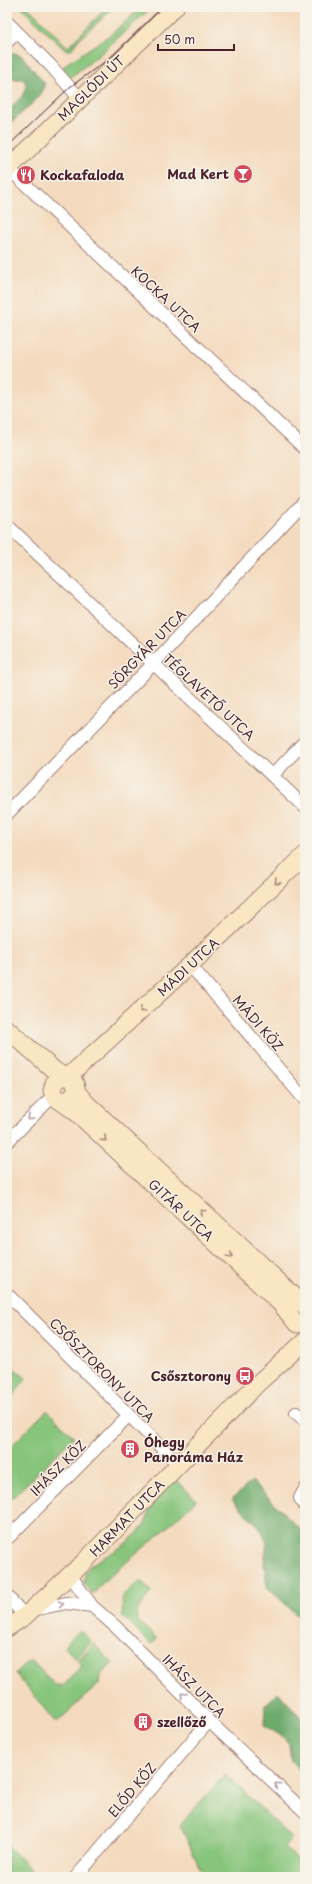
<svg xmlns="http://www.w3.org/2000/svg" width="312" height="1884" font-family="'Playpen Sans',sans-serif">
<rect width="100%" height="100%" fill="#f7f3e8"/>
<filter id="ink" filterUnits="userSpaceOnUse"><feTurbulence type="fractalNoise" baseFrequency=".025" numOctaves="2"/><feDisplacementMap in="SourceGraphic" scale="8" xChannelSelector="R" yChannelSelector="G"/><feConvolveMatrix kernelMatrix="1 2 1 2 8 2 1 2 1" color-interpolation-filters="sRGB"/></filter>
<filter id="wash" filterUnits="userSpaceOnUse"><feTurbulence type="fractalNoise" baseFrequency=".012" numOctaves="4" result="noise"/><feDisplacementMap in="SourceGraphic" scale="16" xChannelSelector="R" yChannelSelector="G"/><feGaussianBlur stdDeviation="0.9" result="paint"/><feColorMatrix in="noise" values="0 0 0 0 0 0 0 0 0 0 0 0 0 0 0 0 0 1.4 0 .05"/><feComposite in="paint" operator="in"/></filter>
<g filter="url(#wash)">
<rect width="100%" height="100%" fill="#f4dbbf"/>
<path fill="#87c57c" stroke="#687254" d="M21,7H28L68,47L107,7H115L78,40L71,50H65C50,35 35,22 21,7Z
M142,7H152L98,56L67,80L63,77V67L69,62L110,35Z
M7,1363L26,1378L7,1404Z
M47,1410L74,1437L7,1503V1450Z
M177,1480L196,1500L160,1534L104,1581L94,1593L91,1592L84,1584C83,1568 92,1564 104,1557C119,1550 137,1536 146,1522C149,1516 149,1507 152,1501C156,1493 169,1483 177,1480Z
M141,1580L151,1592L136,1613L138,1621L157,1639L151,1645L123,1617L122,1596Z
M80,1630L92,1642L75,1659L64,1646Z
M94,1644L113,1663L100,1675L99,1684L56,1723L15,1673L31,1660L56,1686H63L82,1666L77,1660Z
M225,1774L292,1838L284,1847L305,1866V1877H204L180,1825Z
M7,1845L38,1877H7Z"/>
<path fill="#6daa6c" stroke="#5c644c" d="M9,51L22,56L45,84L39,97L7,127V111L22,96L27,86L23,79H12L7,83V53Z
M252,1481L305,1534V1617H299L267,1587L264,1563L267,1542L261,1529L232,1499Z
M278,1692L305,1722V1776L291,1761L289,1744L283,1737L264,1725L265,1705Z"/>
</g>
<g filter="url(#ink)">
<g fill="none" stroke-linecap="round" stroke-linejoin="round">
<defs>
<path id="street" d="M7,22L51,66L80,99
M7,42L17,32
M7,167L305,449
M7,525L305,807
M272,776L305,741
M7,814L153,664L305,501
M190,965L305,1100
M7,1142L54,1095
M7,1294L178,1464
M296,1413L305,1420
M305,1489L300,1498L305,1506
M7,1539L128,1416
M70,1575L92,1606L116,1627L209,1721L305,1812
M7,1596L25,1616
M33,1610L66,1603L92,1606
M76,1877L209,1721"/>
<path id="secondary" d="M7,170L175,7
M7,1029L55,1071L64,1076
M68,1077L190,965L305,855
M76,1091L86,1103L305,1306
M60,1100H68C82,1092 76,1074 60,1077L54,1083L52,1091L56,1098L76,1112L281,1304L297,1324
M7,1628L25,1616L83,1563L257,1384L305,1341"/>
</defs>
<use href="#street" stroke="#9f7d75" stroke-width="14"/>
<use href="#secondary" stroke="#9f7d75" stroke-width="19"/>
<use href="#street" stroke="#fff" stroke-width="12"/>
<use href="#secondary" stroke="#f9e7c3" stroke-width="17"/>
<path stroke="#4a1f2b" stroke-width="1" d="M7,147L70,87L114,55L163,7"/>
</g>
<defs><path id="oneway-chevron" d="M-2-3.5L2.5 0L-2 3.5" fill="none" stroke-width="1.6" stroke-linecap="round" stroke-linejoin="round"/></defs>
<g stroke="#a28377">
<use href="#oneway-chevron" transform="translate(277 882) rotate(136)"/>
<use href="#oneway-chevron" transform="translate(142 1010) rotate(137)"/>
<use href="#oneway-chevron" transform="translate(104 1139) rotate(43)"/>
<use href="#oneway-chevron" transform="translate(202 1212) rotate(-137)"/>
<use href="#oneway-chevron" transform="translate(230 1256) rotate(43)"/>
</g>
<g stroke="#ae9aa0">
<use href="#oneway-chevron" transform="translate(30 1118) rotate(135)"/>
<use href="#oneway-chevron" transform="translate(61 1604) rotate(-9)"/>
<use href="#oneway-chevron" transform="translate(183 1695) rotate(-135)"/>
<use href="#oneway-chevron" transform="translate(277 1785) rotate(-137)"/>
</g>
</g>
<defs>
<symbol id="bar-disc" viewBox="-11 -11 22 22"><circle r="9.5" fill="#d1495b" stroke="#f7f3e8"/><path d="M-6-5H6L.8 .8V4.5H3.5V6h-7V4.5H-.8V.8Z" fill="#fff"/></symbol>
<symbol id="restaurant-disc" viewBox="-11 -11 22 22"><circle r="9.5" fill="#d1495b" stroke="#f7f3e8"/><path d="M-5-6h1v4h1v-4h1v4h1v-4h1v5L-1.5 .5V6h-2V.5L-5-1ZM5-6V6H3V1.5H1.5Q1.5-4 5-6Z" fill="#fff"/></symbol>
<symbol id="bus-disc" viewBox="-11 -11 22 22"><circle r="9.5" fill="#d1495b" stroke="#f7f3e8"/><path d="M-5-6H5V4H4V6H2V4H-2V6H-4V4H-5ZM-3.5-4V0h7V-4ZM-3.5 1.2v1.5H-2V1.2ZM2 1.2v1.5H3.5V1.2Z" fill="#fff"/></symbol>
<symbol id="building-disc" viewBox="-11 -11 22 22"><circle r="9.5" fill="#d1495b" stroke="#f7f3e8"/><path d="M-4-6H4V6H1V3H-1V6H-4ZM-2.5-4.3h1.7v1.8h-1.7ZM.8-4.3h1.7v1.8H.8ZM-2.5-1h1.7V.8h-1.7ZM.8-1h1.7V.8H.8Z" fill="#fff"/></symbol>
</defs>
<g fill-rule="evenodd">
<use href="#bar-disc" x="232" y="163" width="22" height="22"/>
<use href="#restaurant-disc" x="15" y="164" width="22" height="22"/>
<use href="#bus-disc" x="234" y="1365" width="22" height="22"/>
<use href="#building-disc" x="119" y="1438" width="22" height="22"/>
<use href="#building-disc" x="132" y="1711" width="22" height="22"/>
</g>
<g text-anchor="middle" stroke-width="3" stroke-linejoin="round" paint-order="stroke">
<g font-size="13" fill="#4a1f2b" stroke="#f7f3e8">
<text transform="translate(91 88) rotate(-44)" y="5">MAGLÓDI ÚT</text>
<text transform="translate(166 299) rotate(43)" y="5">KOCKA UTCA</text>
<text transform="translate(147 649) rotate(-46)" y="5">SÖRGYÁR UTCA</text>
<text transform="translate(209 697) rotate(43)" y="5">TÉGLAVETŐ UTCA</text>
<text transform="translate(188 967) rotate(-43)" y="5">MÁDI UTCA</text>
<text transform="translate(258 1023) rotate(49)" y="5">MÁDI KÖZ</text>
<text transform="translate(181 1210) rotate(43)" y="5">GITÁR UTCA</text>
<text transform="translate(102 1370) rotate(45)" y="5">CSŐSZTORONY UTCA</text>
<text transform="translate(58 1468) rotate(-45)" y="5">IHÁSZ KÖZ</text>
<text transform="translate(127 1518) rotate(-46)" y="5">HARMAT UTCA</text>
<text transform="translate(194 1686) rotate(45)" y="5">IHÁSZ UTCA</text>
<text transform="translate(132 1790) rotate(-50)" y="5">ELŐD KÖZ</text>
</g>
<g font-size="13" font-weight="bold" fill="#4a1f2b" stroke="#f7f3e8" text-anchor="start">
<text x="229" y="179" text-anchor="end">Mad Kert</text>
<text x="40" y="180">Kockafaloda</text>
<text x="231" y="1381" text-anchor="end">Csősztorony</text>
<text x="144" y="1447">Óhegy<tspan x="144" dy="15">Panoráma Ház</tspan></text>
<text x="157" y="1727">szellőző</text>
</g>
</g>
<rect width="312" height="1884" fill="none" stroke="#f7f3e8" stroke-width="24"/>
<path d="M158 44v6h76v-6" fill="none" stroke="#4a1f2b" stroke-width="2"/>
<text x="164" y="44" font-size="12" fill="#4a1f2b" stroke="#f7f3e8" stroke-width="3" paint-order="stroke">50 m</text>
</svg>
